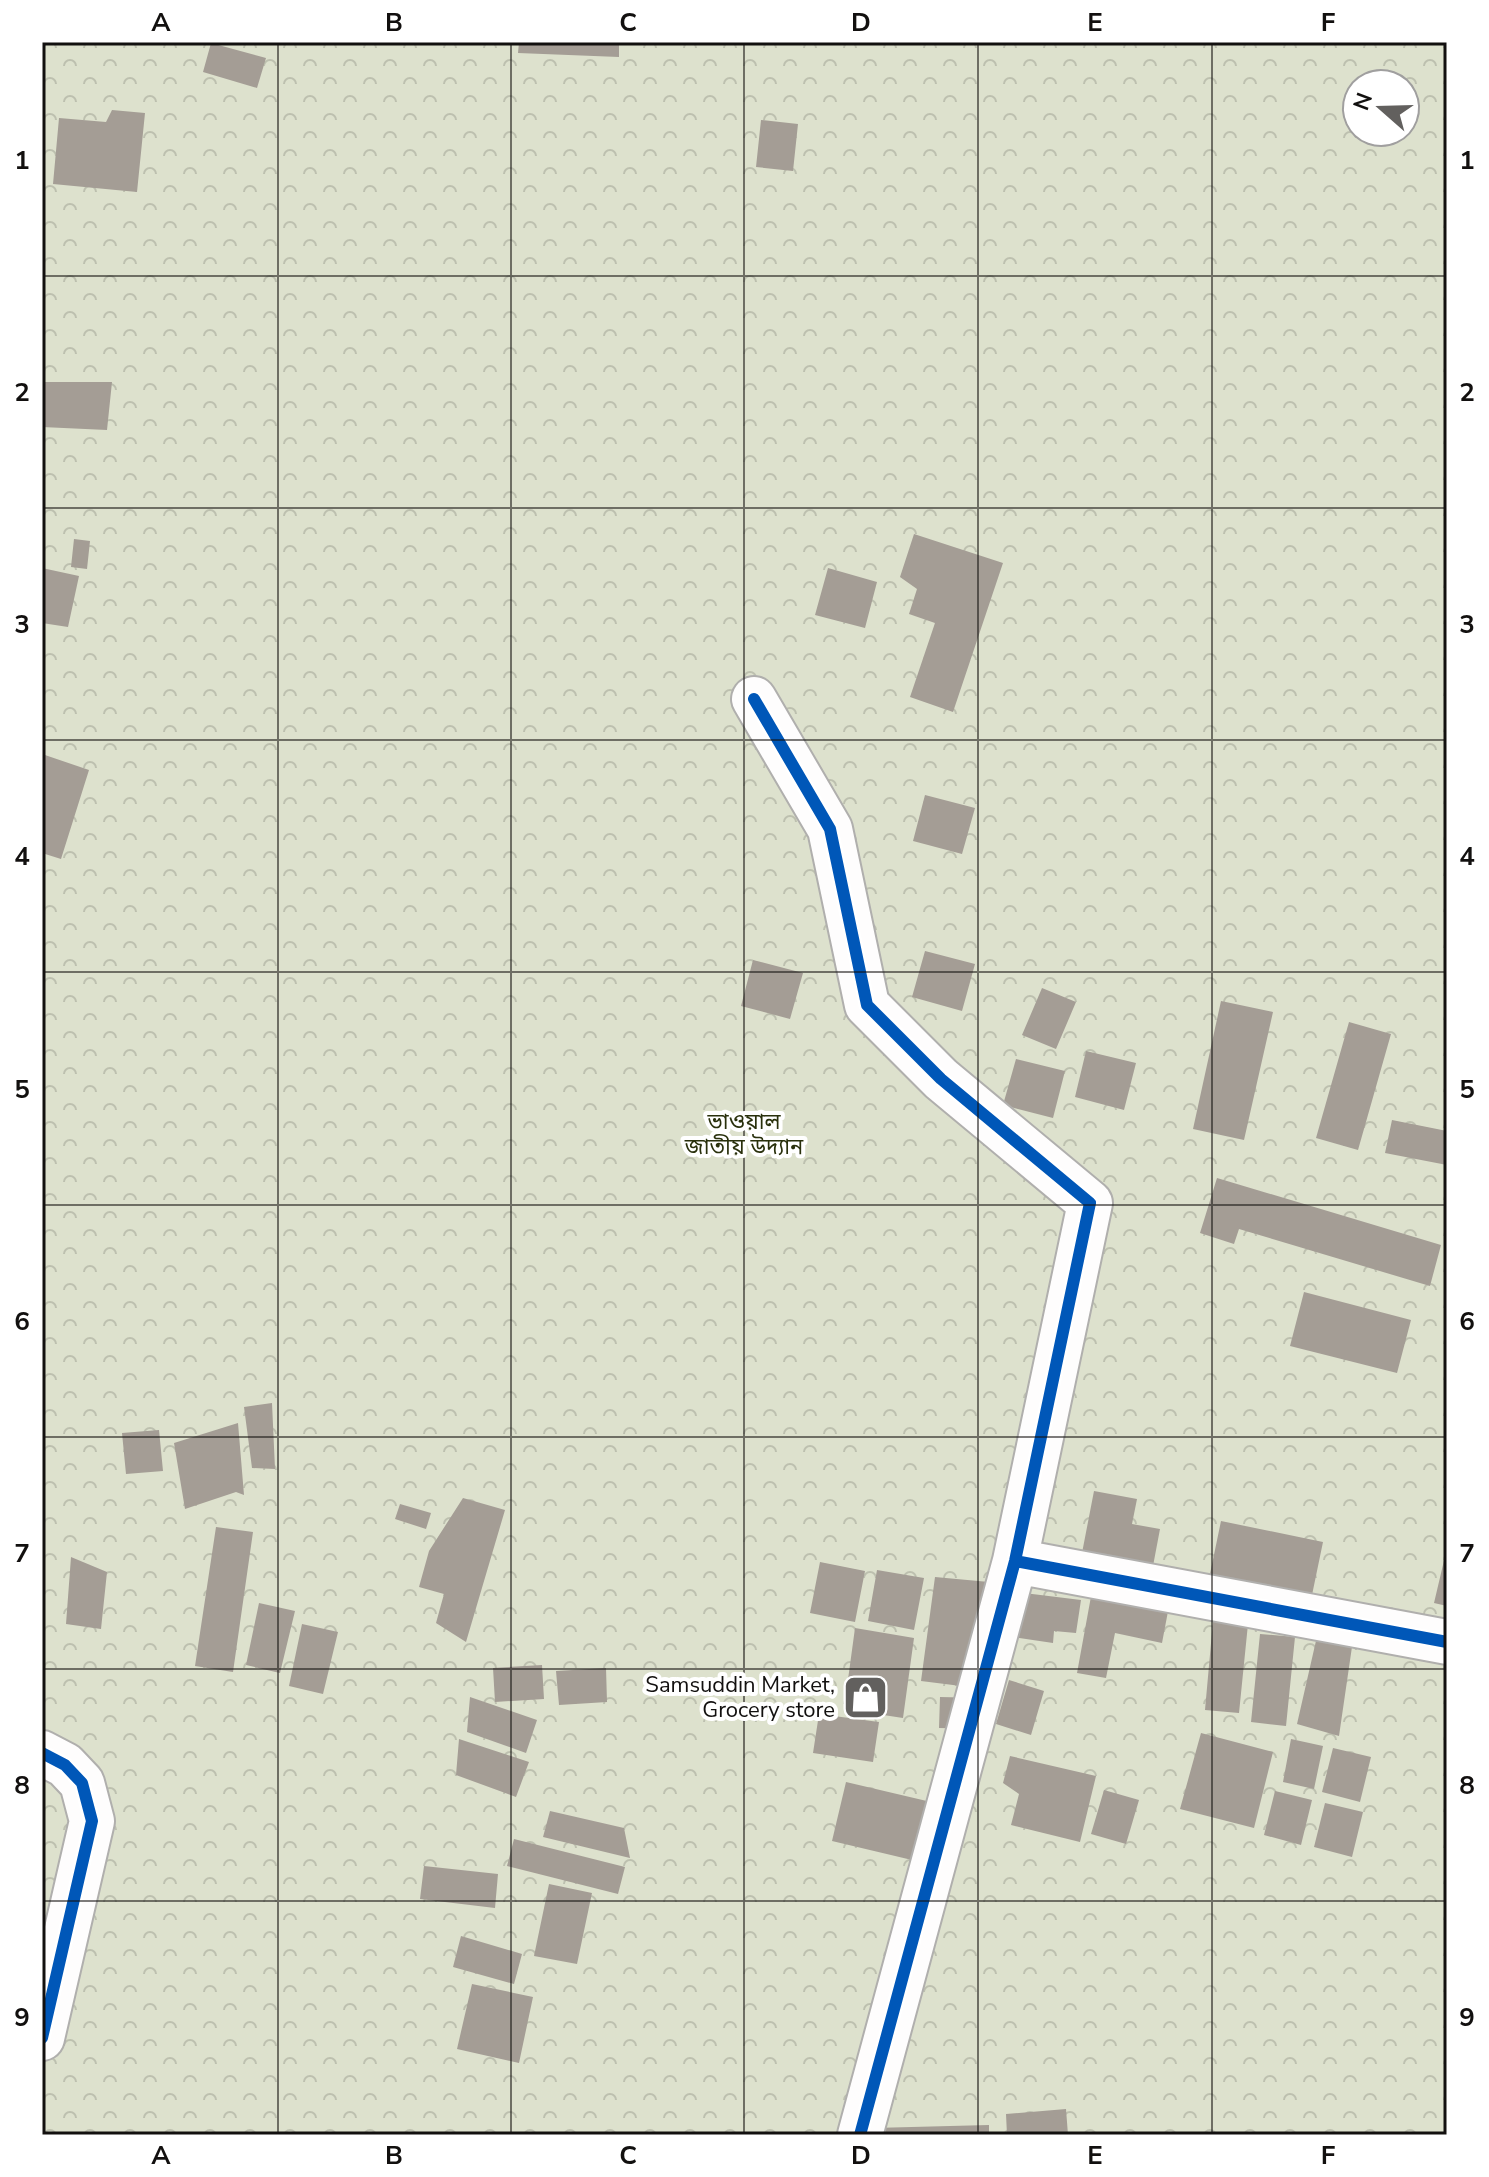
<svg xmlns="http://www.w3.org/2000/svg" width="1489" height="2177" font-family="'Nunito Sans','Noto Sans Bengali',sans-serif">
<defs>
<pattern id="park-crowns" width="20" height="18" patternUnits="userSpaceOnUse" patternTransform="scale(2)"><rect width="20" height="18" fill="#dde1cd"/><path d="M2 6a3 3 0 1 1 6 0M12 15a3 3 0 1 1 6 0" fill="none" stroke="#bdc0af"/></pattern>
</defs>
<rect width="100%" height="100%" fill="#f6f4f1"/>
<path fill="url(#park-crowns)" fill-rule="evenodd" d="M42,42H1447V2135H42ZM1357,84H1405V132H1357Z"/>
<path fill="#a49d95" d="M519,42H619V57L518,53Z
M211,43L266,58L257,88L203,72Z
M112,110L145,113L137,192L53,184L59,118L106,122Z
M761,120L798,124L793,171L756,167Z
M42,382H112L107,430L42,427Z
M914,534L1003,563L953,712L910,697L935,623L909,614L917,589L900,577Z
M74,539L90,541L87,569L71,567Z
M42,568L79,576L68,627L42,623Z
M828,568L877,582L865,628L815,615Z
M42,754L89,770L61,859L42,853Z
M925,795L975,808L962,854L913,841Z
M925,951L975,964L962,1011L912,997Z
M753,960L803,973L790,1019L741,1006Z
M1042,988L1076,1002L1056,1049L1022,1035Z
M1221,1001L1273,1012L1244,1140L1193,1129Z
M1349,1022L1391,1034L1358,1150L1316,1138Z
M1086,1051L1136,1063L1124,1110L1075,1097Z
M1016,1059L1065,1071L1053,1118L1003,1105Z
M1392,1120L1447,1131V1165L1385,1153Z
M1217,1178L1441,1245L1430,1286L1239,1229L1234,1244L1200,1233Z
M1304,1292L1411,1320L1397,1373L1290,1346Z
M272,1403L275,1469L252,1468L244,1407Z
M238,1423L244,1495L236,1492L185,1509L174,1443Z
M159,1430L163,1471L126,1474L122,1433Z
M1094,1491L1137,1499L1132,1524L1160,1529L1153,1566L1082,1553Z
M463,1498L505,1510L466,1642L436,1623L444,1594L419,1587L429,1551Z
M400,1504L431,1513L426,1529L395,1519Z
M1221,1521L1323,1542L1312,1595L1210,1574Z
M216,1527L253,1532L233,1672L195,1666Z
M1446,1552H1447V1606L1434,1603Z
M71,1557L107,1572L101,1629L66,1624Z
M820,1562L865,1571L855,1622L810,1613Z
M877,1570L924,1578L914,1630L868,1621Z
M935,1577L989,1582L977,1688L921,1681Z
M999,1590L1081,1600L1076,1633L1054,1631L1053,1643L992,1634Z
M1092,1591L1169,1606L1162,1643L1115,1633L1106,1678L1077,1673Z
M259,1603L295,1611L280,1673L246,1665Z
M1213,1621L1248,1624L1239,1713L1205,1710Z
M302,1624L338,1632L323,1694L289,1686Z
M855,1628L914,1638L903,1718L844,1709Z
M1318,1632L1354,1633L1339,1736L1297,1724Z
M1260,1634L1295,1637L1286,1726L1251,1722Z
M542,1665L544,1699L495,1702L493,1668Z
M606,1668L607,1702L559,1705L556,1671Z
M1009,1680L1044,1691L1031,1735L996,1724Z
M470,1697L537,1720L526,1753L467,1732Z
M940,1697L984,1698L983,1729L939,1728Z
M819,1714L879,1722L873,1762L813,1753Z
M1201,1733L1273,1752L1254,1828L1180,1809Z
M459,1739L529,1762L516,1797L456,1775Z
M1291,1739L1323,1746L1314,1789L1283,1782Z
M1333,1748L1371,1757L1360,1802L1322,1792Z
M1010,1756L1096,1776L1080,1842L1011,1825L1019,1794L1003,1783Z
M846,1782L948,1806L933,1865L832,1841Z
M1104,1790L1139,1800L1126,1844L1091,1834Z
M1275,1791L1312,1800L1301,1845L1264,1835Z
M1325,1803L1363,1812L1352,1857L1314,1847Z
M550,1811L624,1828L630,1858L543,1837Z
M514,1839L625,1867L618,1894L507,1866Z
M424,1866L498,1874L495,1908L420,1899Z
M549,1884L592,1893L577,1964L534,1956Z
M461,1936L522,1954L514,1984L453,1967Z
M472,1984L533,1997L519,2063L457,2049Z
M1066,2109L1068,2135H1007L1006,2114Z
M989,2125V2135H873V2128Z"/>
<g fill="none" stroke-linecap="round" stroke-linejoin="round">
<defs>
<path id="street" d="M754,699L830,829L867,1005L941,1079L1090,1203L1015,1561L860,2135
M1015,1561L1447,1642
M42,1753L65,1765L82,1783L92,1821L42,2038"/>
</defs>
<use href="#street" stroke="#b0afad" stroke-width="48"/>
<use href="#street" stroke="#fefdfd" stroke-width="44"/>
<defs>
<path id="cycleway" d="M754,699L830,829L867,1005L941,1079L1090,1203L1015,1561L860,2135
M1015,1561L1447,1642
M42,1753L65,1765L82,1783L92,1821L42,2038"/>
</defs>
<use href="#cycleway" stroke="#fff" stroke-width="17"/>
<use href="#cycleway" stroke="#0057b8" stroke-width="12"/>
</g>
<path fill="none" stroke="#12100f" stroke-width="2" stroke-opacity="0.55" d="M278,42V2135M511,42V2135M744,42V2135M978,42V2135M1212,42V2135M42,276H1447M42,508H1447M42,740H1447M42,972H1447M42,1205H1447M42,1437H1447M42,1669H1447M42,1901H1447"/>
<defs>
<symbol id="shop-square" viewBox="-11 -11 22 22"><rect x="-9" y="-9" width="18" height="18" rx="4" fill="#62605e" stroke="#fff"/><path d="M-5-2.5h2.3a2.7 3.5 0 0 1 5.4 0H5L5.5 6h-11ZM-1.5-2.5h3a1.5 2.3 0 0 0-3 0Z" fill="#fff"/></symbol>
</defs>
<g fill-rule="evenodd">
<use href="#shop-square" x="840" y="1672" width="51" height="51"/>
</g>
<g text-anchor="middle" stroke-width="8" stroke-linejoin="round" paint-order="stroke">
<g font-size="22" fill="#29300c" stroke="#fff">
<text x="744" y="1129">ভাওয়াল<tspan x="744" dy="25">জাতীয় উদ্যান</tspan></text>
</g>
<g font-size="22" fill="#12100f" stroke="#fff" text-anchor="end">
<text x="835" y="1692">Samsuddin Market,<tspan x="835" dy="25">Grocery store</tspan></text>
</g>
</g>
<rect width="1489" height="2177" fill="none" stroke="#ffffff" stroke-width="88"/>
<g transform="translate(1381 108) rotate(290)"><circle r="38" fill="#ffffff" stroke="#a09f9f" stroke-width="2"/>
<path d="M0-6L14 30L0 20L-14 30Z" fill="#62605e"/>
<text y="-12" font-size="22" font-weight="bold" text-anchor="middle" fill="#12100f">N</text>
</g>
<rect x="44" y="44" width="1401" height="2089" fill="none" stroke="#12100f" stroke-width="3"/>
<g font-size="26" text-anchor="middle" font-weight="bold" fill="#12100f">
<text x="161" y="31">A</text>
<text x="394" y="31">B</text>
<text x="628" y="31">C</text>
<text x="861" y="31">D</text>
<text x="1095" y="31">E</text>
<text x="1328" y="31">F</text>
<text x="22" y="169">1</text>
<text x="1467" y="169">1</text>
<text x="22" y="401">2</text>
<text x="1467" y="401">2</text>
<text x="22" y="633">3</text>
<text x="1467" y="633">3</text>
<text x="22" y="865">4</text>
<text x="1467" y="865">4</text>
<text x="22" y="1098">5</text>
<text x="1467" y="1098">5</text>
<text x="22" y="1330">6</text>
<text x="1467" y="1330">6</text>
<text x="22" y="1562">7</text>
<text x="1467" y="1562">7</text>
<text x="22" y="1794">8</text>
<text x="1467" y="1794">8</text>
<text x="22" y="2026">9</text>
<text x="1467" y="2026">9</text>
<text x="161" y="2164">A</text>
<text x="394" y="2164">B</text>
<text x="628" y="2164">C</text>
<text x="861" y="2164">D</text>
<text x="1095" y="2164">E</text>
<text x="1328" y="2164">F</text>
</g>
</svg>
